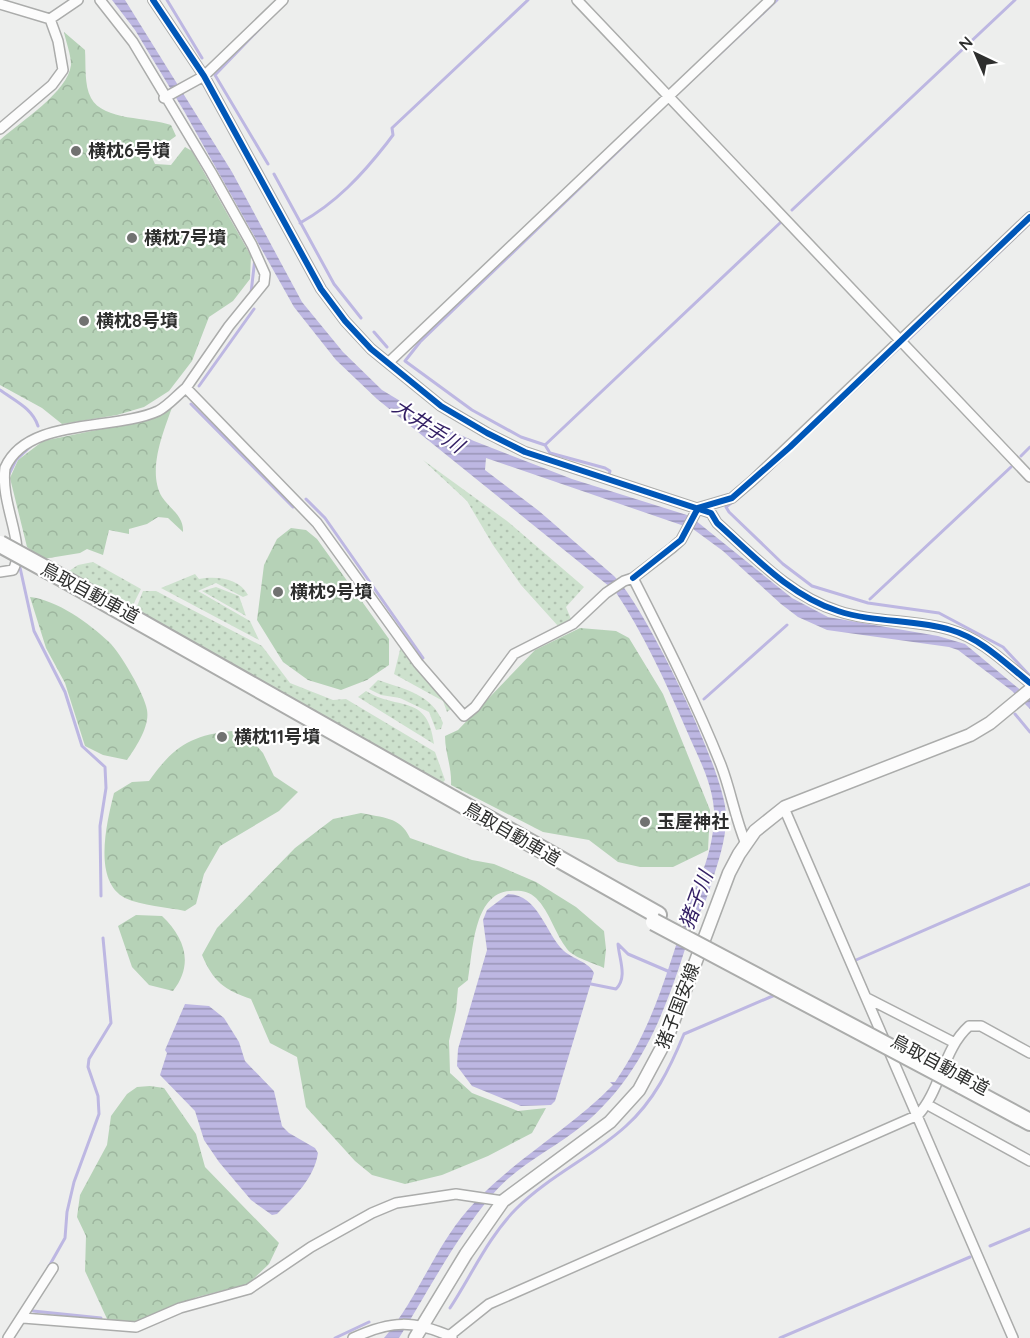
<svg xmlns="http://www.w3.org/2000/svg" width="1030" height="1338" font-family="Quicksand,'Noto Sans JP',sans-serif">
<defs>
<pattern id="grass-dots" width="8" height="8" patternUnits="userSpaceOnUse" patternTransform="scale(1.5)"><rect width="8" height="8" fill="#cde1cd"/><path d="M2 2h.1M6 6h.1" fill="none" stroke="#b0c1b0" stroke-width="1.8" stroke-linecap="round"/></pattern>
<pattern id="forest-crowns" width="20" height="18" patternUnits="userSpaceOnUse" patternTransform="scale(1.5)"><rect width="20" height="18" fill="#b6d2b7"/><path d="M2 6a3 3 0 1 1 6 0M12 15a3 3 0 1 1 6 0" fill="none" stroke="#9db59e"/></pattern>
<pattern id="water-rules" width="6" height="5" patternUnits="userSpaceOnUse" patternTransform="scale(1.5)"><rect width="6" height="5" fill="#bdb7e2"/><path d="M0 2.5h6" fill="none" stroke="#9a95b8"/></pattern>
</defs>
<rect width="100%" height="100%" fill="#edeeed"/>
<path fill="url(#grass-dots)" d="M423,460L507,521L584,587L566,607L571,619L558,626L521,585L493,545L467,501Z
M93,562L141,589L132,607L69,571L78,565Z
M195,574L199,579C216,576 239,578 248,595L243,597L216,583L198,591L250,621L259,640L161,588Z
M216,587L239,596L246,616L202,591Z
M143,591H156L262,646L290,683L333,700L346,699L435,752L445,780L441,785L136,609Z
M401,646L452,708L447,712L443,701L394,674Z
M378,680C406,690 432,694 443,723L441,729L436,730L429,712L400,698L381,695L369,689Z
M366,691C398,711 428,693 434,744L358,697Z"/>
<path fill="url(#forest-crowns)" d="M64,32L85,50C86,65 84,85 91,98C103,121 149,117 171,125L176,136L169,141L151,143L149,151L155,164L171,165L185,147L192,151L251,256L250,279L233,301L209,317L192,361L169,391L144,407L117,415L62,424L42,408L0,385V140C20,122 68,92 71,65C71,55 66,42 64,32Z
M174,402C165,428 146,470 162,497C170,509 184,516 183,532L168,518L158,517L147,524L129,529V534L109,530L103,555L87,549L80,553L43,559L27,547L10,478L18,460L43,441L140,421Z
M291,528L306,530L317,539L389,639V665L367,680L341,690L308,680L283,662L257,620L264,565L277,539Z
M30,597C57,600 89,623 109,642C120,652 145,695 147,710C150,726 136,747 127,760L103,755L85,746L65,683L46,648Z
M580,628L616,631L629,638L663,694L710,810L708,850L673,867H640L618,862L589,840L543,832L451,785C452,767 445,753 445,736L458,730L535,650Z
M232,731L249,737L263,753L274,776L298,792L279,811L220,846L204,874L196,904L185,911C167,907 142,906 125,898C92,881 107,821 114,793L132,782L149,781C173,747 191,735 232,731Z
M361,813C382,818 400,816 410,838L472,860L494,864L536,882L576,907L604,931L606,949L604,968C594,963 574,958 567,949C555,934 550,912 536,898C529,891 519,890 510,891C473,893 473,953 468,980L458,988L456,1010L449,1041L450,1073L472,1093L518,1111L546,1108L532,1133L488,1156L442,1175L405,1184L372,1175L355,1161L306,1107L297,1057L270,1043L251,999C224,990 213,981 202,955L217,928L295,848L333,819Z
M136,915L162,916C185,938 194,964 173,991L149,985L132,967L118,926Z
M150,1086L164,1088L196,1134L205,1167L279,1243L269,1264L248,1284L197,1297L135,1322L108,1321L85,1271L86,1236L77,1217L80,1195L107,1145L111,1116L127,1094L137,1087Z"/>
<path fill="url(#water-rules)" d="M112,0H125L232,172L302,302L343,352L382,390L445,428L474,441L572,479L690,516L792,598L828,617L938,636L965,644L1030,698V709L1012,691L958,650L949,647L827,630L798,617L781,604L723,551L693,529L486,458L485,470L539,511L614,576C646,607 724,770 726,814C727,838 718,862 711,885C707,895 704,911 695,917C671,995 648,1071 583,1125C554,1149 517,1165 493,1194C456,1237 429,1290 399,1338H384C420,1296 437,1240 476,1201C518,1157 571,1128 613,1085L610,1082H615C652,1028 666,976 686,914L683,909C702,881 715,844 714,810C712,781 697,755 686,729C665,681 644,634 615,591L377,399L336,360L294,307L184,111L135,30Z
M508,894C539,895 545,933 564,951C573,959 589,962 594,973L555,1101L551,1105L521,1106L472,1086L457,1066L458,1049L487,950L483,920L487,910Z
M185,1004L209,1006L224,1018L239,1042L245,1061L274,1091L282,1126L289,1133L315,1148L318,1153C314,1179 294,1197 277,1214L272,1215L251,1200L219,1162L204,1140L195,1111L160,1075L167,1053L165,1050Z"/>
<g fill="none" stroke-linecap="round" stroke-linejoin="round">
<path stroke="#bdb7e2" stroke-width="3" d="M167,0L202,58
M267,21L215,75L268,164
M675,96L777,0
M274,174L334,284L361,318
M792,210L1015,0
M300,223C336,203 362,175 387,143L393,135L392,128L528,0
M251,293L255,258
M374,332L387,347
M909,339L1030,223
M199,386L254,309
M0,390C15,401 32,408 38,426
M191,404L293,507
M545,445L781,222
M1021,456L1030,447
M609,475L610,471L605,468L550,453L545,445L521,437L472,410L405,361L420,342L640,130
M8,476L16,460L31,446
M756,483L900,347
M744,493L726,507L729,512L783,564L812,586L868,603L939,613L1003,647L1030,676
M306,499L325,518L423,658
M19,563L34,631L65,692L82,746L105,767L106,788L100,826L101,896
M870,599L1011,467
M704,699L787,625
M1015,714L1030,732
M856,960L1030,884
M586,983L616,989C628,977 619,959 618,944L628,954L670,972
M990,1246L1030,1229
M48,1268L65,1238L67,1212L74,1182L99,1114L98,1096L88,1067L89,1059L111,1023L103,938
M450,1308C471,1276 489,1236 516,1209C549,1176 592,1157 626,1126C654,1101 670,1068 684,1034L775,995
M33,1311L101,1318
M335,1338L369,1322
M780,1338L970,1257"/>
<defs>
<path id="street" d="M100,0L133,42L211,172L252,245L265,274L264,283L229,326L186,388
M153,0L204,76L321,289L345,321L371,349L441,406L487,433L525,452L711,513L717,523C754,556 790,596 838,611C874,623 915,619 951,630C982,639 1006,664 1030,683
M577,0L1030,477
M0,4L50,19
M164,98L204,76L283,0
M0,129L52,85L63,70L58,41L50,19L78,0
M388,363L770,0
M0,572L13,570C27,545 0,505 5,468C27,417 114,431 158,411C168,406 177,395 186,388L317,523L418,663L464,716L475,707L514,654L573,624L606,593L624,581L633,578L672,548L681,540L698,508L732,498L752,481L1030,217
M633,578C664,639 696,702 721,765C731,791 735,818 746,844
M784,808L1013,1338
M867,998L955,1043
M928,1105L1030,1161
M23,1318L136,1327L180,1308L249,1289L311,1247L372,1213L396,1203L456,1194L503,1201
M449,1336L489,1304L918,1115C941,1090 943,1049 969,1026H981L1030,1053
M8,1338L53,1268
M353,1338C392,1320 413,1320 452,1337"/>
<path id="secondary" d="M415,1338L466,1254L503,1201L610,1122L639,1090L667,1038L729,873L739,854L755,831L785,807L970,735L990,723L1030,690"/>
<path id="highway" d="M64,579L658,915
M961,1085L1030,1122"/>
</defs>
<use href="#street" stroke="#abacab" stroke-width="12"/>
<use href="#secondary" stroke="#abacab" stroke-width="15"/>
<use href="#highway" stroke="#abacab" stroke-width="20"/>
<use href="#street" stroke="#fcfcfc" stroke-width="9"/>
<use href="#secondary" stroke="#fcfcfc" stroke-width="12"/>
<use href="#highway" stroke="#fcfcfc" stroke-width="16"/>
<defs>
<path id="highway-bridge" d="M0,544L64,579
M654,922L961,1085"/>
</defs>
<use href="#highway-bridge" stroke="#abacab" stroke-width="20" stroke-linecap="butt"/>
<use href="#highway-bridge" stroke="#fcfcfc" stroke-width="16"/>
<defs>
<path id="cycleway" d="M153,0L204,76L321,289L345,321L371,349L441,406L487,433L525,452L711,513L717,523C754,556 790,596 838,611C874,623 915,619 951,630C982,639 1006,664 1030,683
M633,578L681,540L698,508L732,498L790,447L1030,217"/>
</defs>
<use href="#cycleway" stroke="#fff" stroke-width="10"/>
<use href="#cycleway" stroke="#0057b8" stroke-width="6"/>
</g>
<g fill="#717271" stroke="#fff" stroke-width="2">
<circle cx="76" cy="151" r="6"/>
<circle cx="132" cy="238" r="6"/>
<circle cx="84" cy="321" r="6"/>
<circle cx="278" cy="592" r="6"/>
<circle cx="222" cy="737" r="6"/>
<circle cx="645" cy="822" r="6"/>
</g>
<g text-anchor="middle" stroke-width="4.5" stroke-linejoin="round" paint-order="stroke">
<g font-size="18" font-weight="bold" fill="#2e2f2e" stroke="#fff" text-anchor="start">
<text x="88" y="157">横枕6号墳</text>
<text x="144" y="244">横枕7号墳</text>
<text x="96" y="327">横枕8号墳</text>
<text x="290" y="598">横枕9号墳</text>
<text x="234" y="743">横枕11号墳</text>
<text x="657" y="828">玉屋神社</text>
</g>
<g font-size="18" fill="#2e2f2e" stroke="#fff">
<text transform="translate(90 593) rotate(28)" y="6">鳥取自動車道</text>
<text transform="translate(512 834) rotate(30)" y="6">鳥取自動車道</text>
<text transform="translate(678 1006) rotate(-69)" y="6">猪子国安線</text>
<text transform="translate(940 1065) rotate(28)" y="6">鳥取自動車道</text>
</g>
<g font-size="20" font-style="italic" fill="#321e64" stroke="#fff">
<text transform="translate(428 426) rotate(33)" y="7">大井手川</text>
<text transform="translate(696 900) rotate(-70)" y="7">猪子川</text>
</g>
</g>
<g transform="translate(976 54) rotate(316)" stroke="#ffffff" stroke-width="4.5" paint-order="stroke">
<path d="M0-4.5L10 22L0 15L-10 22Z" fill="#2e2f2e"/>
<text y="-9" font-size="16" font-weight="bold" text-anchor="middle" fill="#2e2f2e">N</text>
</g>
</svg>
